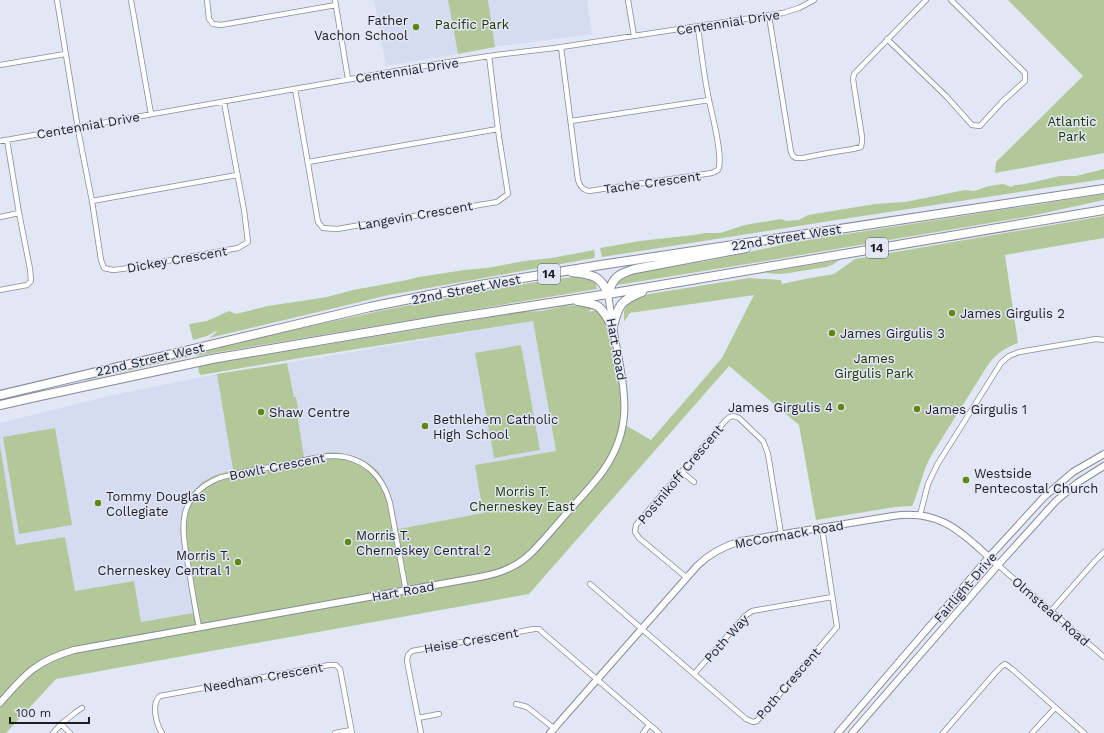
<svg xmlns="http://www.w3.org/2000/svg" width="1104" height="733" font-family="'Work Sans',sans-serif">
<rect width="100%" height="100%" fill="#e2e7f6"/>
<path fill="#d5dcf2" d="M374,0H448L458,54L386,66Z
M488,0H587L592,34L495,47Z
M533,321L556,451L476,465L484,513L398,529L390,491L381,475L370,464L357,457L339,453L304,457L298,419L300,418L296,397H294L287,363Z
M217,374L233,470L215,475L189,497L183,509L181,518L180,532L193,613L141,622L134,581L75,591L16,546L0,445V423L113,395Z"/>
<path fill="#b3c899" d="M448,0H488L495,47L458,54Z
M1008,0H1104V153L995,173L996,162L1083,76Z
M1104,169V179L830,221L602,257L600,248L640,241L694,235L705,233H720L745,225L781,219L786,221L799,220L808,215L875,204L905,202L965,190L974,191L989,186L1003,184L1011,187L1015,185L1025,184L1060,176H1076Z
M1104,194V200L1026,217L765,261L617,285L620,281L630,274L712,260L795,242Z
M1104,216V238L1005,255L1018,343C1004,348 994,355 986,368L931,456L926,466L914,502L912,506L895,507L816,520L799,425L729,366L529,594L56,679L6,733H0V445L16,545L65,537L75,591L134,581L141,622L193,613L180,532L181,518L183,509L189,497L201,483L215,475L233,470L217,374L287,363L294,397H296L300,418L298,419L304,457C313,455 322,453 331,452C338,452 345,454 352,456C388,466 392,497 398,529L483,513L475,465L556,451L533,321L300,358L201,375L199,373L198,366L522,312L541,311L564,306L577,305L594,307L588,312L598,310L607,323L610,334L621,395V409L620,422L651,440L722,358L754,295L630,313L624,322V311L628,303L633,298L649,294L749,278L781,280L782,284L805,279L834,274L855,259Z
M594,250L595,255L594,258L389,295L209,338L217,332L216,331L207,336L193,340L189,324L207,321L229,311L236,314L268,306L327,297L353,290L402,281L419,277L464,270L487,268L524,261L552,258Z
M840,260L832,265L826,267L789,273L780,274L763,273Z
M574,277L595,280L597,289L196,356V352C293,330 391,307 490,290C518,285 546,280 574,277Z
M521,345L540,450L494,458L475,353Z
M191,352L192,356L87,380L86,377Z
M55,428L72,525L19,534L3,437Z"/>
<g fill="none" stroke-linecap="round" stroke-linejoin="round">
<defs>
<path id="street" d="M57,0L79,135L92,201L101,260L104,268L113,270L122,269L238,248L248,242L244,210L224,102
M131,0L151,114
M207,0L209,19L213,24L221,25L336,5
M335,0L348,79
M628,0L634,36
M769,16L791,152L793,156L796,158H803L828,153L853,149L861,147L862,142V137L854,86L853,79L854,74L926,0
M887,39L946,96L972,125L980,126L1002,102L1025,81V73L951,0
M561,47L578,180C580,187 583,190 589,191L712,173L718,170C724,158 712,115 709,100C704,76 701,51 698,27
M0,65L65,54
M295,89L318,222L323,228L337,229L497,202L508,194L499,137L489,56
M571,121L709,100
M0,141L436,64L496,55L555,48L783,13L799,8L814,0
M308,162L498,129
M92,201L237,175
M0,217L19,213
M0,290L27,285L31,281L30,269L19,213L7,140
M682,472L694,482
M920,515L928,484L937,465L1001,363L1009,356L1019,352L1096,339L1104,340
M998,565L1104,657
M686,577L639,538L635,532L636,525L726,420C730,416 733,415 739,418L763,441L765,446L768,454L781,534
M590,584L746,719L753,722L757,721L760,717L837,627L822,528
M1051,611L1095,561L1104,552
M199,627C195,608 192,589 189,570C182,530 174,497 219,478C239,472 261,469 282,465C299,462 317,456 334,456C363,456 383,476 390,503L406,591
M694,674L745,616L752,611L832,597
M516,704L527,707L555,729
M418,718L439,714
M61,724L76,712L82,708
M53,733L61,724L70,733
M162,733C156,724 151,703 160,696L329,665H336L340,669L352,733
M335,733L351,730
M421,733L407,661L408,655L412,651L534,629H539L542,632L659,733
M643,733L649,725
M943,733L995,673L1002,666L1005,664L1012,669L1084,733
M1032,733L1055,708"/>
<path id="secondary" d="M0,703C25,674 36,661 74,650L480,577C497,574 516,567 529,555C540,545 550,532 560,521C574,504 593,486 605,468C631,429 626,397 618,354C614,334 611,314 608,294
M550,733L697,566C710,553 724,546 741,541L893,516C943,508 964,536 998,565
M838,733L989,557L1044,497L1073,472L1104,454
M852,733L998,565L1056,501L1077,483L1104,466"/>
<path id="highway" d="M572,272C591,275 600,274 608,294
M608,294C613,277 618,274 635,269L746,248
M578,301C603,305 600,307 613,327
M613,327C618,305 621,300 642,292
M0,395L370,307L474,286L601,265L1104,189
M0,405L40,396L212,359L441,320L608,294L1104,210"/>
</defs>
<use href="#street" stroke="#868a98" stroke-width="6"/>
<use href="#secondary" stroke="#868a98" stroke-width="8"/>
<use href="#highway" stroke="#868a98" stroke-width="10"/>
<use href="#street" stroke="#fff" stroke-width="4.5"/>
<use href="#secondary" stroke="#fff" stroke-width="6"/>
<use href="#highway" stroke="#fff" stroke-width="8"/>
</g>
<g fill="#60870e" stroke="#e2e7f6" stroke-width="1.5">
<circle cx="416" cy="27" r="4"/>
<circle cx="952" cy="313" r="4"/>
<circle cx="832" cy="333" r="4"/>
<circle cx="841" cy="407" r="4"/>
<circle cx="917" cy="409" r="4"/>
<circle cx="261" cy="412" r="4"/>
<circle cx="425" cy="426" r="4"/>
<circle cx="966" cy="480" r="4"/>
<circle cx="98" cy="503" r="4"/>
<circle cx="348" cy="542" r="4"/>
<circle cx="238" cy="562" r="4"/>
</g>
<g text-anchor="middle" stroke-width="3" stroke-linejoin="round" paint-order="stroke">
<g fill="#e2e7f6" stroke="#575a62" stroke-width="1">
<rect x="866" y="238" width="22" height="20" rx="3"/>
<rect x="538" y="264" width="22" height="20" rx="3"/>
</g>
<g font-size="12" font-weight="bold" fill="#1b1d22">
<text x="877" y="252">14</text>
<text x="549" y="278">14</text>
</g>
<g font-size="13" fill="#1b1d22" stroke="#e2e7f6" text-anchor="start">
<text x="408" y="25" text-anchor="end">Father<tspan x="408" dy="15">Vachon School</tspan></text>
<text x="960" y="318">James Girgulis 2</text>
<text x="840" y="338">James Girgulis 3</text>
<text x="833" y="412" text-anchor="end">James Girgulis 4</text>
<text x="925" y="414">James Girgulis 1</text>
<text x="269" y="417">Shaw Centre</text>
<text x="433" y="424">Bethlehem Catholic<tspan x="433" dy="15">High School</tspan></text>
<text x="974" y="478">Westside<tspan x="974" dy="15">Pentecostal Church</tspan></text>
<text x="106" y="501">Tommy Douglas<tspan x="106" dy="15">Collegiate</tspan></text>
<text x="356" y="540">Morris T.<tspan x="356" dy="15">Cherneskey Central 2</tspan></text>
<text x="230" y="560" text-anchor="end">Morris T.<tspan x="230" dy="15">Cherneskey Central 1</tspan></text>
</g>
<g font-size="13" fill="#1b1d22" stroke="#e2e7f6">
<text transform="translate(728 22) rotate(-9)" y="5">Centennial Drive</text>
<text transform="translate(407 70) rotate(-9)" y="5">Centennial Drive</text>
<text transform="translate(88 125) rotate(-10)" y="5">Centennial Drive</text>
<text transform="translate(652 182) rotate(-8)" y="5">Tache Crescent</text>
<text transform="translate(415 215) rotate(-10)" y="5">Langevin Crescent</text>
<text transform="translate(786 237) rotate(-9)" y="5">22nd Street West</text>
<text transform="translate(177 259) rotate(-10)" y="5">Dickey Crescent</text>
<text transform="translate(466 289) rotate(-11)" y="5">22nd Street West</text>
<text transform="translate(617 349) rotate(80)" y="5">Hart Road</text>
<text transform="translate(150 359) rotate(-13)" y="5">22nd Street West</text>
<text transform="translate(277 466) rotate(-11)" y="5">Bowlt Crescent</text>
<text transform="translate(680 474) rotate(-50)" y="5">Postnikoff Crescent</text>
<text transform="translate(789 534) rotate(-10)" y="5">McCormack Road</text>
<text transform="translate(965 587) rotate(-49)" y="5">Fairlight Drive</text>
<text transform="translate(403 591) rotate(-10)" y="5">Hart Road</text>
<text transform="translate(1051 611) rotate(41)" y="5">Olmstead Road</text>
<text transform="translate(726 638) rotate(-48)" y="5">Poth Way</text>
<text transform="translate(471 640) rotate(-10)" y="5">Heise Crescent</text>
<text transform="translate(263 677) rotate(-10)" y="5">Needham Crescent</text>
<text transform="translate(788 683) rotate(-49)" y="5">Poth Crescent</text>
</g>
<g font-size="13" fill="#223400" stroke="#e2e7f6">
<text x="472" y="29">Pacific Park</text>
<text x="1072" y="126">Atlantic<tspan x="1072" dy="15">Park</tspan></text>
<text x="874" y="363">James<tspan x="874" dy="15">Girgulis Park</tspan></text>
<text x="522" y="496">Morris T.<tspan x="522" dy="15">Cherneskey East</tspan></text>
</g>
</g>
<path d="M10 717v6h79v-6" fill="none" stroke="#1b1d22" stroke-width="2"/>
<text x="16" y="717" font-size="12" fill="#1b1d22" stroke="#e2e7f6" stroke-width="3" paint-order="stroke">100 m</text>
</svg>
